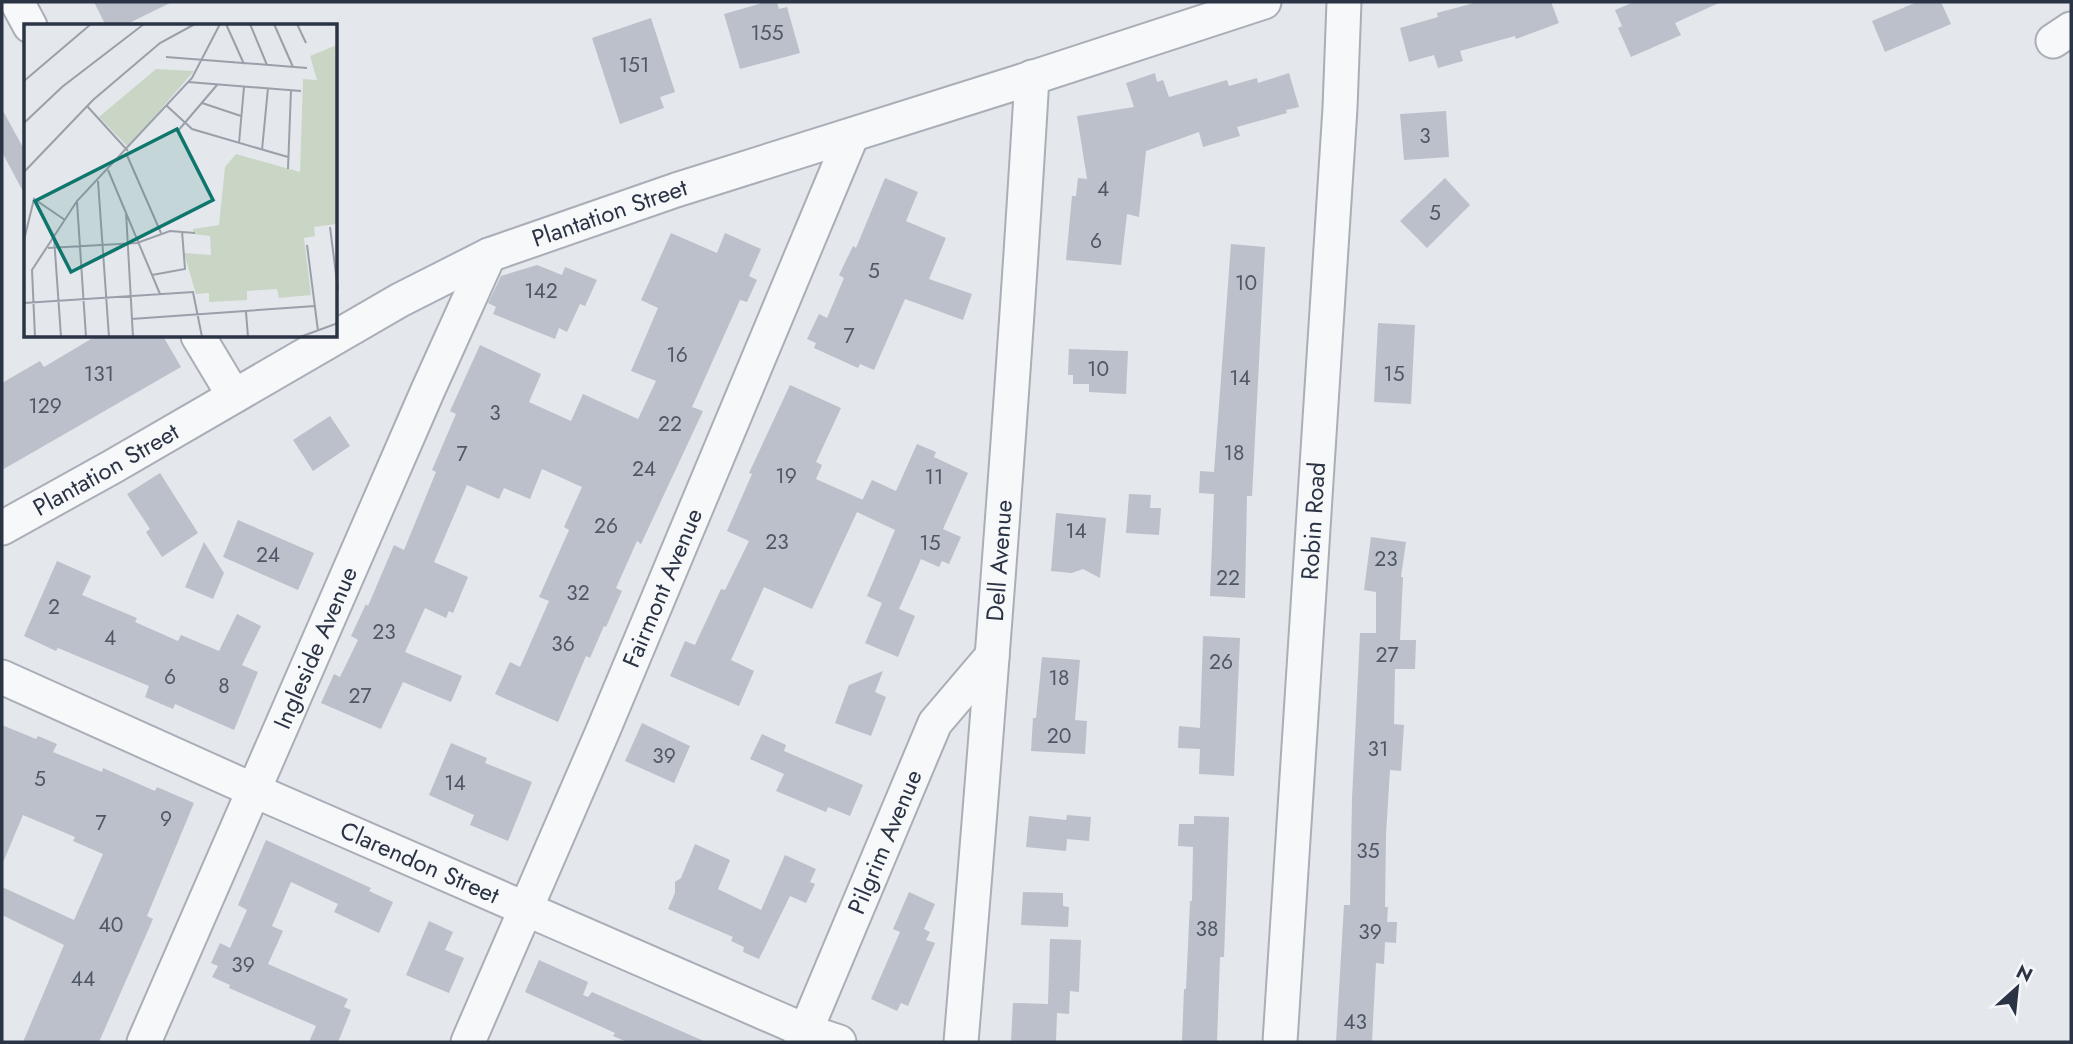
<svg xmlns="http://www.w3.org/2000/svg" width="2073" height="1044" font-family="Jost,sans-serif">
<rect width="100%" height="100%" fill="#e4e7ec"/>
<path fill="#bbc0ca" d="M94,2H172L123,26H106Z
M766,2H777L779,9L787,7L800,53L740,69L724,14Z
M1478,2H1551L1559,23L1516,39L1515,36L1460,51L1463,61L1438,68L1434,55L1409,62L1400,28L1438,17L1437,13Z
M1634,2H1721L1675,23L1681,35L1631,57L1618,28L1622,26L1615,10Z
M1917,2H1941L1951,24L1885,52L1872,21Z
M651,18L675,92L660,97L664,108L620,124L592,38Z
M1155,73L1157,82L1163,80L1169,97L1227,80L1229,86L1257,78L1258,83L1289,73L1299,107L1286,110L1287,113L1237,127L1240,136L1203,147L1199,132L1146,151L1139,217L1127,214L1121,265L1066,260L1072,196H1076L1078,178L1087,179L1077,116L1134,107L1126,83Z
M2,109L26,153V197L2,152Z
M1446,111L1449,157L1404,160L1400,114Z
M885,178L918,192L906,221L946,238L929,279L972,294L963,320L905,299L874,370L860,364L858,368L814,348L816,343L807,339L819,314L827,318L844,278L839,275L853,246L856,248Z
M1445,178L1470,205L1427,248L1400,221Z
M671,233L717,253L725,233L761,249L749,276L757,280L747,302L740,300L692,407L703,411L641,544L637,541L616,588L622,591L606,627L604,626L590,658L586,656L558,722L495,694L510,662L520,667L549,601L539,597L569,530L564,527L582,487L542,469L530,499L504,488L499,499L467,485L434,562L468,577L453,613L449,611L446,618L425,608L405,652L462,676L451,702L403,682L381,729L321,703L334,674L340,677L358,640L351,636L366,604L368,606L394,545L404,550L436,472L432,470L456,414L450,411L480,345L541,374L529,402L571,421L583,394L638,419L656,381L631,371L658,308L641,300Z
M1231,244L1265,247L1252,496H1247L1245,598L1210,596L1214,494L1199,493L1200,471L1214,472Z
M537,265L562,275L565,267L597,280L585,306L580,304L567,332L559,328L555,339L493,314L496,307L488,303L501,276Z
M1378,323L1415,325L1411,404L1374,402Z
M96,336H163L181,367L2,470V383L40,361L44,367Z
M1069,349L1128,351L1126,394L1089,392V384H1073V375H1068Z
M790,385L841,408L816,462L822,465L816,479L863,500L860,505L872,480L896,491L917,444L936,452L934,457L968,473L943,529L961,537L949,564L942,561L939,567L921,559L899,609L915,616L898,657L865,643L882,603L867,596L895,530L857,512L812,609L764,587L731,660L754,671L739,706L670,676L685,641L695,645L721,589L725,590L749,541L727,531L752,474L749,473Z
M330,416L350,446L313,471L293,440Z
M160,473L198,533L162,557L146,532L150,529L127,494Z
M1129,494L1151,495L1150,508H1161L1159,535L1126,533Z
M1056,513L1106,518L1100,578L1083,569L1072,573L1051,571Z
M238,520L314,553L298,590L223,557Z
M1371,537L1406,542L1401,577H1403L1400,640H1416L1415,669H1395L1394,724L1404,725L1401,771L1390,770L1386,834L1385,907H1388L1387,922H1397L1396,943L1385,942L1384,964L1376,963L1372,1042H1336L1344,905H1350L1352,799L1360,633H1376V592L1364,590Z
M204,542L224,573L213,599L185,587Z
M57,561L91,576L82,595L137,618L135,622L178,641L181,635L219,651L237,614L261,626L242,665L258,672L234,730L175,704L173,709L145,697L149,686L58,648L56,651L24,636Z
M1203,636L1240,638L1234,776L1199,774L1200,749L1178,748L1179,726L1200,728Z
M1042,657L1080,660L1075,720L1087,721L1085,754L1031,751L1033,718H1036Z
M883,671L875,692L886,697L871,736L835,723L849,685Z
M642,723L690,746L674,783L625,761Z
M2,725L36,739L38,736L57,744L53,752L102,772L103,768L155,791L157,787L194,803L147,916L153,919L99,1042H23L64,945L2,915V887L74,920L103,854L73,841L75,837L23,815L2,865Z
M762,734L786,745L784,751L863,785L850,816L828,807L826,812L776,791L784,774L750,759Z
M451,743L487,758L485,763L532,782L508,841L470,825L474,815L429,795Z
M1067,815L1091,817L1089,841L1067,839L1066,851L1026,847L1029,816L1066,820Z
M1194,816L1229,817L1224,957H1220L1217,1042H1182L1184,989H1186L1190,901H1192L1193,847L1178,846L1179,824H1194Z
M266,840L371,888L369,891L393,902L379,933L334,912L338,904L291,882L272,926L283,931L268,964L348,999L344,1007L351,1010L338,1042H309L316,1026L229,988L230,985L212,977L218,966L211,963L220,943L230,948L247,910L238,905Z
M695,844L730,860L718,889L761,910L785,855L816,869L810,882L815,884L806,903L790,896L759,959L743,952L744,947L731,941L733,937L668,909L675,893V882L681,878Z
M909,892L935,904L924,929L930,932L926,940L935,943L908,1006L901,1003L897,1011L871,999L900,932L893,929Z
M1023,892L1063,893V906L1069,907L1068,927L1021,925Z
M429,921L453,932L445,950L464,958L449,993L406,975Z
M1050,939L1081,940L1079,992L1070,991L1069,1014L1057,1013L1056,1042H1011L1013,1003L1048,1004Z
M539,960L588,982L583,995L588,997L592,992L706,1042H627L613,1036L615,1033L525,992Z"/>
<g fill="none" stroke-linecap="round" stroke-linejoin="round">
<defs>
<g id="minor">
<path d="M17,2L30,26"/>
<path d="M2053,41L2071,29"/>
<path d="M198,336L234,396"/>
<path id="s1" d="M2,528L112,467L400,300L489,255L676,190L1019,82L1264,2"/>
<path id="s2" d="M2,677L253,790L806,1031L839,1042"/>
<path id="s3" d="M144,1042L428,390L489,255"/>
<path id="s4" d="M468,1042L602,733L852,135"/>
<path id="s5" d="M801,1042L935,723L992,656"/>
<path id="s6" d="M961,1042C988,721 1013,399 1032,77"/>
<path id="s7" d="M1280,1042L1340,108L1344,2"/>
</g>
</defs>
<use href="#minor" stroke="#a9aeb7" stroke-width="37"/>
<use href="#minor" stroke="#f7f8fa" stroke-width="33"/>
</g>
<g text-anchor="middle" stroke-width="5" stroke-linejoin="round" paint-order="stroke">
<g font-size="21" fill="#4f5766">
<text x="767" y="40">155</text>
<text x="634" y="72">151</text>
<text x="1425" y="143">3</text>
<text x="1103" y="196">4</text>
<text x="1435" y="220">5</text>
<text x="1096" y="248">6</text>
<text x="874" y="278">5</text>
<text x="1246" y="290">10</text>
<text x="541" y="298">142</text>
<text x="849" y="343">7</text>
<text x="677" y="362">16</text>
<text x="1098" y="376">10</text>
<text x="99" y="381">131</text>
<text x="1394" y="381">15</text>
<text x="1240" y="385">14</text>
<text x="45" y="413">129</text>
<text x="495" y="420">3</text>
<text x="670" y="431">22</text>
<text x="1234" y="460">18</text>
<text x="462" y="461">7</text>
<text x="644" y="476">24</text>
<text x="786" y="483">19</text>
<text x="934" y="484">11</text>
<text x="606" y="533">26</text>
<text x="1076" y="538">14</text>
<text x="777" y="549">23</text>
<text x="930" y="550">15</text>
<text x="268" y="562">24</text>
<text x="1386" y="566">23</text>
<text x="1228" y="585">22</text>
<text x="578" y="600">32</text>
<text x="54" y="614">2</text>
<text x="384" y="639">23</text>
<text x="110" y="645">4</text>
<text x="563" y="651">36</text>
<text x="1387" y="662">27</text>
<text x="1221" y="669">26</text>
<text x="170" y="684">6</text>
<text x="1059" y="685">18</text>
<text x="224" y="693">8</text>
<text x="360" y="703">27</text>
<text x="1059" y="743">20</text>
<text x="1378" y="756">31</text>
<text x="664" y="763">39</text>
<text x="40" y="786">5</text>
<text x="455" y="790">14</text>
<text x="166" y="826">9</text>
<text x="101" y="830">7</text>
<text x="1368" y="858">35</text>
<text x="111" y="932">40</text>
<text x="1207" y="936">38</text>
<text x="1370" y="939">39</text>
<text x="243" y="972">39</text>
<text x="83" y="986">44</text>
<text x="1355" y="1029">43</text>
</g>
<g font-size="24" fill="#2b3445" stroke="#f4f6f9">
<text dy="8" stroke="none"><textPath href="#s1" startOffset="686">Plantation Street</textPath></text>
<text dy="8" stroke="none"><textPath href="#s1" startOffset="119">Plantation Street</textPath></text>
<text dy="8" stroke="none"><textPath href="#s7" startOffset="522">Robin Road</textPath></text>
<text dy="8" stroke="none"><textPath href="#s6" startOffset="483">Dell Avenue</textPath></text>
<text dy="8" stroke="none"><textPath href="#s4" startOffset="494">Fairmont Avenue</textPath></text>
<text dy="8" stroke="none"><textPath href="#s3" startOffset="430">Ingleside Avenue</textPath></text>
<text dy="8" stroke="none"><textPath href="#s5" startOffset="217">Pilgrim Avenue</textPath></text>
<text dy="8" stroke="none"><textPath href="#s2" startOffset="457">Clarendon Street</textPath></text>
</g>
</g>
<g transform="translate(24 24)">
<rect width="313" height="313" fill="#e4e7ec"/>
<path d="M313,21V200L290,203L291,212L280,214L287,271L255,274L253,265L223,267V276L185,278V269L172,270L160,229L187,231L186,212L169,210V205L195,201L201,143L212,130L276,148L279,55L293,56L286,32ZM132,45L170,47L104,123L75,93Z" fill="#c9d6c5"/>
<path fill="none" stroke="#9a9fa9" stroke-width="2" d="M202,0L220,40M226,0L243,41M250,0L269,43M273,0L282,19M142,33L283,44M0,57L67,0M164,58L277,67M178,79L217,92M63,82L104,127M143,82L168,105L264,133M0,99L38,63L120,0M153,108L193,61M215,119L220,63M238,126L244,64M102,129L137,209M264,145L267,66M84,146L136,270M0,148L69,76L136,19L171,0M74,157L85,313M53,178L62,313M102,188L109,313M306,203L314,266M30,213L37,313M0,216L10,175L41,196M283,221L294,307M24,224L113,219L146,207L171,209M128,251L161,245L158,207M0,279L169,268L178,313M222,288L224,313M107,295L291,282M11,313L8,246L53,177L168,54L196,0M276,313L314,299"/>
<path fill="#0f766e" fill-opacity="0.15" stroke="#0f766e" stroke-width="3.5" d="M153,105L189,176L47,248L11,177Z"/>
<rect width="313" height="313" fill="none" stroke="#2b3445" stroke-width="3.5"/>
</g>
<rect width="2073" height="1044" fill="none" stroke="#2b3445" stroke-width="7"/>
<g transform="translate(2017 988) rotate(27)" stroke="#f4f6f9" stroke-width="5" paint-order="stroke">
<path d="M0-5L12 26L0 18L-12 26Z" fill="#2b3445"/>
<text y="-10" font-size="19" font-weight="bold" text-anchor="middle" fill="#2b3445">N</text>
</g>
</svg>
